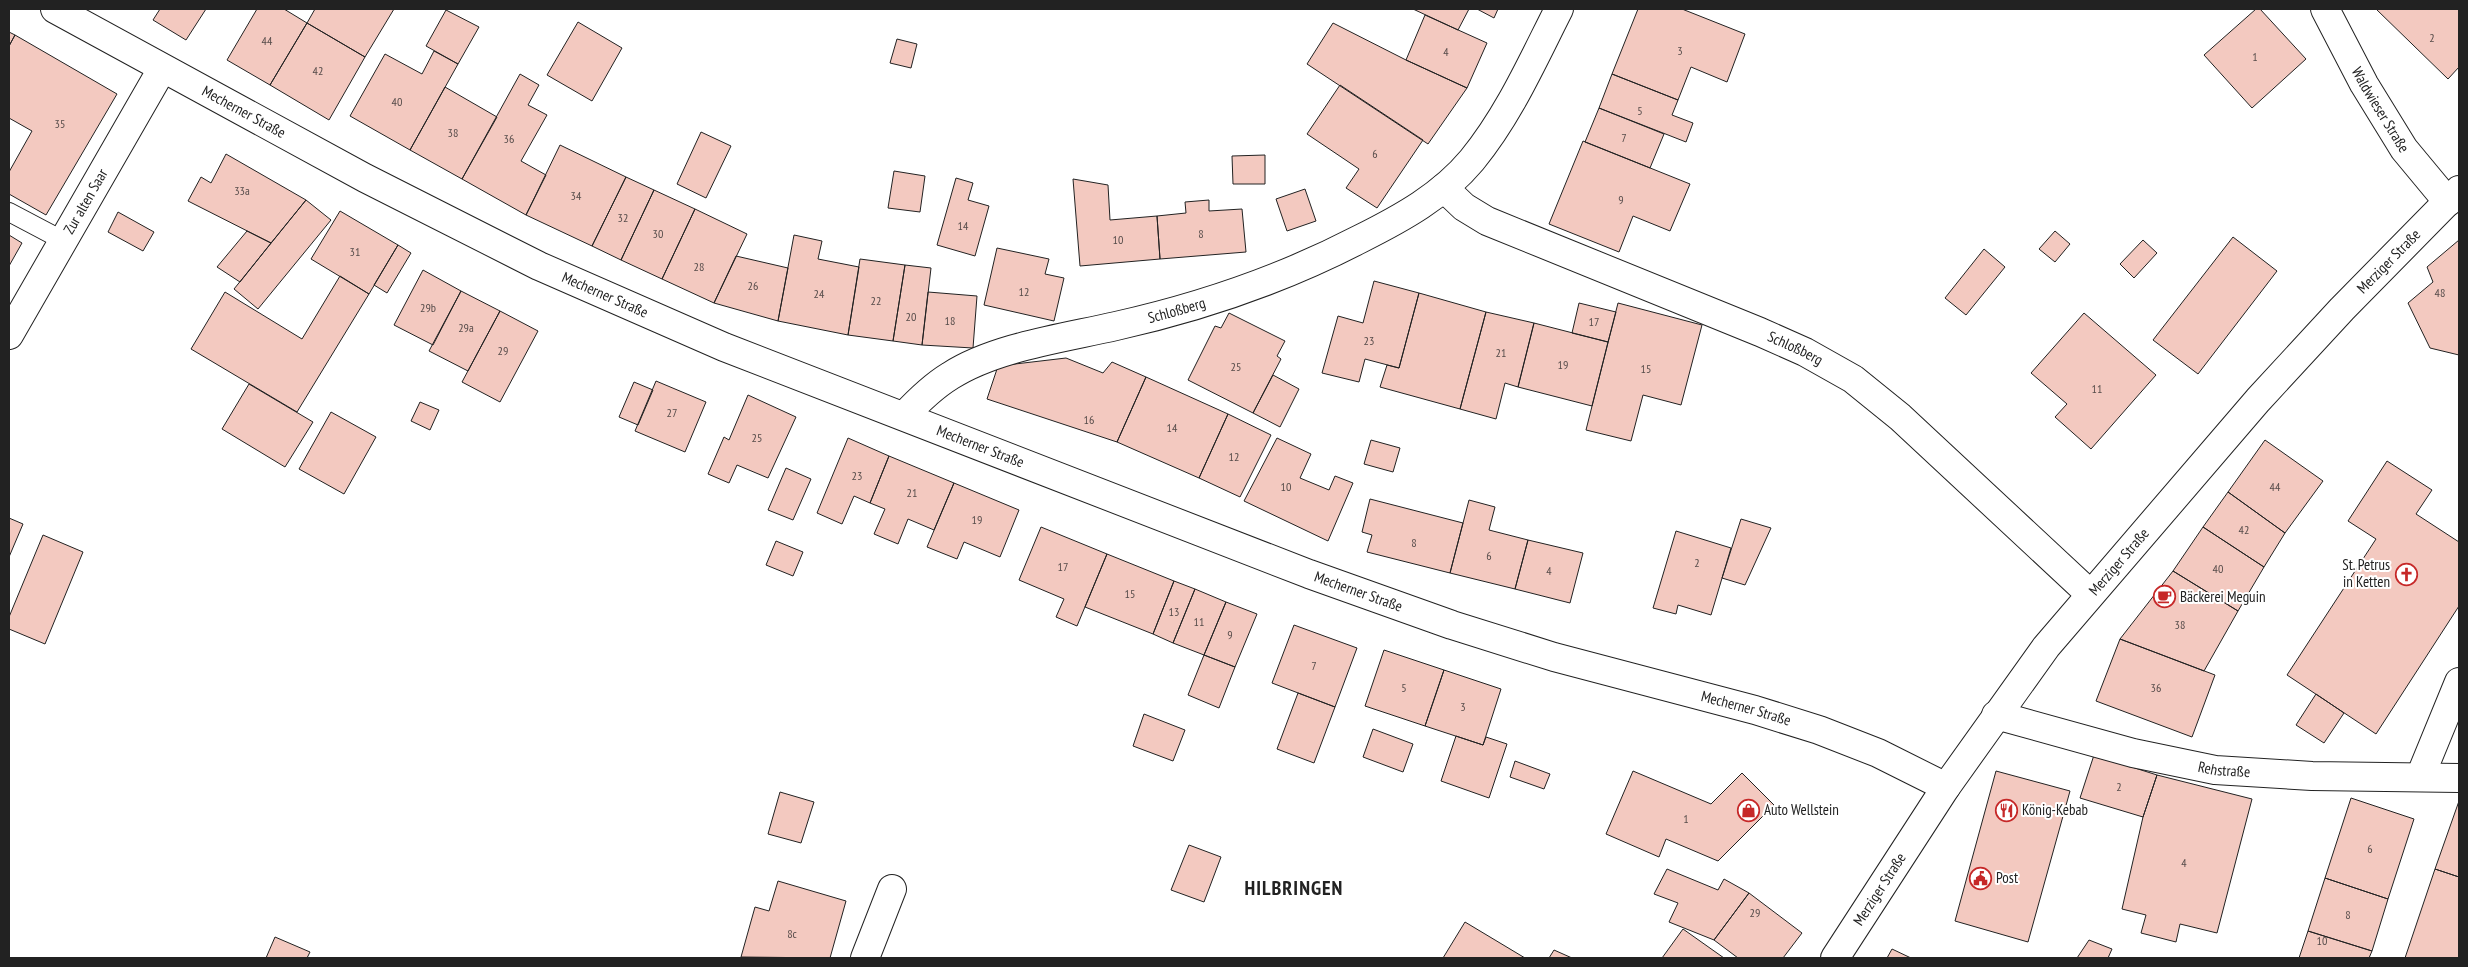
<svg xmlns="http://www.w3.org/2000/svg" width="2468" height="967" font-family="'PT Sans Narrow',sans-serif">
<rect width="100%" height="100%" fill="#fff"/>
<path fill="#f3c9c0" stroke="#222" d="M160,9H206L186,40L153,20Z
M257,9H284L307,23L270,85L227,60Z
M315,9H394L365,57L307,23Z
M1413,9H1469L1458,30Z
M1477,9H1498L1494,18Z
M1638,9H1682L1745,34L1727,82L1691,67L1678,100L1612,74Z
M2256,9H2260L2306,59L2252,108L2204,55Z
M2376,9H2459V67L2448,79Z
M446,10L479,27L458,64L426,46Z
M1425,15L1487,43L1467,88L1406,60Z
M578,22L622,48L592,101L547,75Z
M307,23L365,57L329,120L270,85Z
M1333,23L1406,60L1467,88L1428,144L1307,64Z
M9,32L15,35L9,46Z
M15,35L117,94L46,215L9,194V172L32,131L9,118V46Z
M897,39L917,44L911,68L890,63Z
M434,51L458,64L410,150L350,116L385,54L422,74Z
M520,74L539,85L528,105L547,115L521,161L546,175L526,215L462,179Z
M1612,74L1678,100L1672,115L1693,123L1686,142L1599,108Z
M1340,85L1423,140L1377,208L1346,188L1359,169L1307,134Z
M445,87L497,117L462,179L410,150Z
M1599,108L1664,134L1650,168L1585,142Z
M701,132L731,146L706,198L677,184Z
M1583,141L1690,184L1670,231L1633,216L1619,252L1549,224Z
M560,145L626,177L592,246L526,215Z
M226,154L306,200L271,243L188,201L201,177L211,183Z
M1265,155V184H1233L1232,156Z
M894,171L925,176L920,212L888,208Z
M626,177L654,190L621,260L592,246Z
M956,178L973,183L968,200L989,206L975,256L937,245Z
M1073,179L1108,185L1110,220L1157,216L1160,259L1080,266Z
M1305,189L1316,221L1287,231L1276,199Z
M654,190L695,209L662,279L621,260Z
M306,200L331,220L258,309L234,289Z
M1209,200V211L1242,209L1246,252L1160,259L1157,216L1186,213L1185,202Z
M695,209L747,234L714,303L662,279Z
M340,211L398,245L369,294L311,259Z
M118,212L154,232L143,251L108,232Z
M247,231L271,243L240,282L217,267Z
M2055,231L2070,244L2055,262L2039,249Z
M9,235L22,243L9,266Z
M794,235L822,241L818,259L859,267L848,335L778,321Z
M2233,237L2277,271L2198,374L2153,340Z
M2143,240L2157,253L2134,278L2120,264Z
M2459,240V355L2430,348L2408,303L2433,282L2427,267Z
M398,245L411,253L387,293L374,285Z
M997,248L1049,259L1045,274L1064,278L1054,321L984,305Z
M1984,249L2005,267L1966,315L1945,298Z
M736,256L788,268L778,321L714,303Z
M860,259L905,265L893,341L848,335Z
M905,265L931,268L922,345L893,341Z
M423,270L461,291L433,345L394,325Z
M340,276L369,294L297,412L191,349L225,292L302,339Z
M1374,281L1419,293L1399,368L1365,359L1359,382L1322,373L1338,316L1363,323Z
M461,291L500,311L468,371L429,351Z
M928,292L977,296L973,348L922,345Z
M1419,293L1486,312L1460,409L1380,387L1387,365L1399,368Z
M1579,303L1616,312L1608,342L1572,333Z
M1618,303L1702,325L1681,405L1643,395L1631,441L1586,430Z
M500,311L538,331L500,402L462,382Z
M1486,312L1534,323L1518,387L1505,383L1496,419L1460,409Z
M1229,313L1285,341L1277,356L1281,359L1253,413L1188,380L1215,326L1221,328Z
M2084,313L2156,375L2091,449L2055,417L2067,404L2031,373Z
M1534,323L1608,342L1592,406L1518,387Z
M1066,358L1103,373L1112,362L1146,377L1117,442L987,399L998,366Z
M1273,375L1299,389L1280,427L1253,413Z
M1146,377L1228,414L1199,478L1117,442Z
M656,381L706,402L685,452L635,431Z
M634,382L653,390L638,425L619,417Z
M249,384L313,422L285,467L222,429Z
M748,395L796,417L768,478L737,465L729,483L708,474L724,437L729,440Z
M420,402L439,410L430,430L411,421Z
M331,412L376,437L344,494L299,469Z
M1228,414L1271,435L1240,497L1199,478Z
M848,438L889,456L870,503L854,496L842,524L817,513Z
M1277,438L1311,454L1300,478L1329,490L1335,476L1353,483L1328,541L1244,501Z
M1371,440L1400,448L1393,472L1364,464Z
M2265,440L2323,481L2285,533L2228,492Z
M889,456L954,483L934,530L908,519L898,544L874,534L885,509L870,503Z
M2387,461L2432,490L2416,514L2459,542V606L2376,734L2287,675L2376,539L2348,521Z
M786,468L811,479L793,520L768,510Z
M954,483L1019,510L1000,557L964,542L957,559L927,547Z
M2228,492L2285,533L2264,567L2203,527Z
M1370,499L1463,523L1450,573L1367,552L1372,535L1362,532Z
M1469,500L1495,507L1489,530L1528,540L1515,589L1450,573Z
M9,518L23,524L9,557Z
M1741,519L1771,528L1745,585L1722,578Z
M1041,527L1107,554L1077,626L1056,617L1064,599L1019,580Z
M2203,527L2264,567L2238,611L2173,571Z
M1676,531L1731,548L1711,615L1678,605L1676,614L1653,608Z
M43,535L83,552L45,644L9,629V617Z
M1528,540L1583,553L1570,603L1515,589Z
M776,541L803,552L793,576L766,565Z
M1107,554L1174,581L1153,634L1085,607Z
M2173,571L2238,611L2204,671L2120,639Z
M1174,581L1195,589L1173,643L1153,634Z
M1195,589L1226,602L1204,655L1173,643Z
M1226,602L1257,614L1235,667L1204,655Z
M1294,625L1357,648L1335,707L1272,683Z
M2120,639L2215,675L2192,737L2096,701Z
M1384,650L1444,670L1425,726L1365,706Z
M1204,655L1235,667L1219,708L1188,695Z
M1444,670L1501,689L1483,745L1425,726Z
M1298,693L1335,707L1314,763L1277,749Z
M2316,694L2344,713L2324,743L2296,725Z
M1144,714L1185,730L1173,761L1133,746Z
M1373,729L1413,744L1403,772L1363,757Z
M1456,736L1483,745L1486,737L1507,744L1489,798L1441,781Z
M2094,755L2157,775L2143,817L2080,798Z
M1515,761L1550,774L1544,789L1510,777Z
M1633,771L1711,804L1742,773L1774,805L1718,861L1666,839L1659,857L1606,834Z
M1996,771L2070,791L2028,942L1955,921Z
M2157,775L2252,799L2217,933L2180,924L2176,942L2141,933L2146,915L2122,909L2143,817Z
M780,792L814,802L801,843L768,834Z
M2351,798L2414,819L2388,899L2325,878Z
M2459,801V877L2435,869Z
M1189,845L1221,857L1204,902L1171,890Z
M1667,869L1718,890L1724,879L1749,893L1714,940L1669,922L1678,903L1654,894Z
M2435,869L2459,877V958H2405Z
M2325,878L2388,899L2372,951L2308,931Z
M778,881L846,901L830,958L741,957L755,907L769,911Z
M1749,893L1802,933L1783,958H1738L1714,940Z
M1465,922L1525,958H1443Z
M1683,929L1724,958H1662Z
M2308,931L2372,951L2369,958H2299Z
M275,937L310,952L307,958H266Z
M2089,940L2112,949L2108,958H2077Z
M1892,949L1911,958H1887Z
M1554,950L1572,958H1549Z"/>
<g fill="none" stroke-linecap="round" stroke-linejoin="round">
<defs>
<path id="lane" d="M9,212L64,241"/>
<g id="street">
<path id="s1" d="M1444,188L1464,207L1487,221L1760,332L1805,352L1853,379L1900,417L2090,594"/>
<path id="s2" d="M9,335L162,69"/>
<path id="s3" d="M904,416C918,401 932,387 950,376C995,347 1064,338 1116,326C1201,307 1283,279 1360,239C1402,218 1442,196 1472,160C1509,115 1533,60 1559,9"/>
<path id="s4" d="M1996,715L2133,753L2215,770L2312,776L2459,778"/>
<path d="M2420,777L2459,682"/>
<path d="M865,958L892,889"/>
</g>
<g id="secondary">
<path id="s5" d="M55,9L365,178L539,266L724,347L1309,574L1452,625L1554,657L1755,710L1819,730L1878,753L1946,787"/>
<path id="s6" d="M2325,9L2364,84L2404,149L2448,202"/>
<path id="s7" d="M1835,958L1946,787L2046,647L2258,400L2342,309L2459,190"/>
</g>
</defs>
<use href="#lane" stroke="#222" stroke-width="20"/>
<use href="#street" stroke="#222" stroke-width="30"/>
<use href="#secondary" stroke="#222" stroke-width="30"/>
<use href="#lane" stroke="#fff" stroke-width="18"/>
<use href="#street" stroke="#fff" stroke-width="28"/>
<use href="#secondary" stroke="#fff" stroke-width="28"/>
</g>
<defs>
<symbol id="church-ring" viewBox="-11 -11 22 22"><circle r="9.5" fill="#fff" stroke="#c62828" stroke-width="1.5"/><path d="M-1.2-6h2.4v3.5h3.3v2.4h-3.3V6h-2.4V-.1h-3.3v-2.4h3.3Z" fill="#c62828"/></symbol>
<symbol id="cafe-ring" viewBox="-11 -11 22 22"><circle r="9.5" fill="#fff" stroke="#c62828" stroke-width="1.5"/><path d="M-5.5-4.5H6V0H3Q3 3.5 0 3.5H-2.5Q-5.5 3.5-5.5 0ZM3-3.2v2h1.7v-2ZM-6 4.5H4V6H-6Z" fill="#c62828"/></symbol>
<symbol id="shop-ring" viewBox="-11 -11 22 22"><circle r="9.5" fill="#fff" stroke="#c62828" stroke-width="1.5"/><path d="M-5-2.5h2.3a2.7 3.5 0 0 1 5.4 0H5L5.5 6h-11ZM-1.5-2.5h3a1.5 2.3 0 0 0-3 0Z" fill="#c62828"/></symbol>
<symbol id="restaurant-ring" viewBox="-11 -11 22 22"><circle r="9.5" fill="#fff" stroke="#c62828" stroke-width="1.5"/><path d="M-5-6h1v4h1v-4h1v4h1v-4h1v5L-1.5 .5V6h-2V.5L-5-1ZM5-6V6H3V1.5H1.5Q1.5-4 5-6Z" fill="#c62828"/></symbol>
<symbol id="civic-ring" viewBox="-11 -11 22 22"><circle r="9.5" fill="#fff" stroke="#c62828" stroke-width="1.5"/><path d="M-.6-6.5H3V-4.5H.6V-3L4-1V1h2V6H-6V1h2V-1L-.6-3ZM-1.2 2.5V6h2.4V2.5Z" fill="#c62828"/></symbol>
</defs>
<g fill-rule="evenodd">
<use href="#church-ring" x="2394" y="562" width="25" height="25"/>
<use href="#cafe-ring" x="2152" y="584" width="25" height="25"/>
<use href="#shop-ring" x="1736" y="798" width="25" height="25"/>
<use href="#restaurant-ring" x="1994" y="798" width="25" height="25"/>
<use href="#civic-ring" x="1968" y="866" width="25" height="25"/>
</g>
<g text-anchor="middle" stroke-width="4" stroke-linejoin="round" paint-order="stroke">
<g font-size="12" fill="#564c4a">
<text x="2432" y="42">2</text>
<text x="267" y="45">44</text>
<text x="1680" y="55">3</text>
<text x="1446" y="56">4</text>
<text x="2255" y="61">1</text>
<text x="318" y="75">42</text>
<text x="397" y="106">40</text>
<text x="1640" y="115">5</text>
<text x="60" y="128">35</text>
<text x="453" y="137">38</text>
<text x="1624" y="142">7</text>
<text x="509" y="143">36</text>
<text x="1375" y="158">6</text>
<text x="242" y="195">33a</text>
<text x="576" y="200">34</text>
<text x="1621" y="204">9</text>
<text x="623" y="222">32</text>
<text x="963" y="230">14</text>
<text x="658" y="238">30</text>
<text x="1201" y="238">8</text>
<text x="1118" y="244">10</text>
<text x="355" y="256">31</text>
<text x="699" y="271">28</text>
<text x="753" y="290">26</text>
<text x="1024" y="296">12</text>
<text x="2440" y="297">48</text>
<text x="819" y="298">24</text>
<text x="876" y="305">22</text>
<text x="428" y="312">29b</text>
<text x="911" y="321">20</text>
<text x="950" y="325">18</text>
<text x="1594" y="326">17</text>
<text x="466" y="332">29a</text>
<text x="1369" y="345">23</text>
<text x="503" y="355">29</text>
<text x="1501" y="357">21</text>
<text x="1563" y="369">19</text>
<text x="1236" y="371">25</text>
<text x="1646" y="373">15</text>
<text x="2097" y="393">11</text>
<text x="672" y="417">27</text>
<text x="1089" y="424">16</text>
<text x="1172" y="432">14</text>
<text x="757" y="442">25</text>
<text x="1234" y="461">12</text>
<text x="857" y="480">23</text>
<text x="1286" y="491">10</text>
<text x="2275" y="491">44</text>
<text x="912" y="497">21</text>
<text x="977" y="524">19</text>
<text x="2244" y="534">42</text>
<text x="1414" y="547">8</text>
<text x="1489" y="560">6</text>
<text x="1697" y="567">2</text>
<text x="1063" y="571">17</text>
<text x="2218" y="573">40</text>
<text x="1549" y="575">4</text>
<text x="1130" y="598">15</text>
<text x="1174" y="616">13</text>
<text x="1199" y="626">11</text>
<text x="2180" y="629">38</text>
<text x="1230" y="639">9</text>
<text x="1314" y="670">7</text>
<text x="1404" y="692">5</text>
<text x="2156" y="692">36</text>
<text x="1463" y="711">3</text>
<text x="2119" y="791">2</text>
<text x="1686" y="823">1</text>
<text x="2370" y="853">6</text>
<text x="2184" y="867">4</text>
<text x="1755" y="917">29</text>
<text x="2348" y="919">8</text>
<text x="792" y="938">8c</text>
<text x="2322" y="945">10</text>
</g>
<g font-size="15" fill="#222" stroke="#fff">
<text dy="5" stroke="none"><textPath href="#s6" startOffset="115">Waldwieser Straße</textPath></text>
<text dy="5" stroke="none"><textPath href="#s5" startOffset="215">Mecherner Straße</textPath></text>
<text dy="5" stroke="none"><textPath href="#s2" startOffset="154">Zur alten Saar</textPath></text>
<text dy="5" stroke="none"><textPath href="#s7" startOffset="892">Merziger Straße</textPath></text>
<text dy="5" stroke="none"><textPath href="#s5" startOffset="620">Mecherner Straße</textPath></text>
<text dy="5" stroke="none"><textPath href="#s3" startOffset="298">Schloßberg</textPath></text>
<text dy="5" stroke="none"><textPath href="#s1" startOffset="388">Schloßberg</textPath></text>
<text dy="5" stroke="none"><textPath href="#s5" startOffset="1025">Mecherner Straße</textPath></text>
<text dy="5" stroke="none"><textPath href="#s7" startOffset="488">Merziger Straße</textPath></text>
<text dy="5" stroke="none"><textPath href="#s5" startOffset="1430">Mecherner Straße</textPath></text>
<text dy="5" stroke="none"><textPath href="#s5" startOffset="1835">Mecherner Straße</textPath></text>
<text dy="5" stroke="none"><textPath href="#s4" startOffset="235">Rehstraße</textPath></text>
<text dy="5" stroke="none"><textPath href="#s7" startOffset="82">Merziger Straße</textPath></text>
</g>
<g font-size="15" fill="#222" stroke="#fff" text-anchor="start">
<text x="2390" y="570" text-anchor="end">St. Petrus<tspan x="2390" dy="17">in Ketten</tspan></text>
<text x="2180" y="602">Bäckerei Meguin</text>
<text x="1764" y="815">Auto Wellstein</text>
<text x="2022" y="815">König-Kebab</text>
<text x="1996" y="883">Post</text>
</g>
<g font-size="20" font-weight="bold" letter-spacing="1" fill="#222" stroke="#fff">
<text x="1294" y="895">HILBRINGEN</text>
</g>
</g>
<rect width="2468" height="967" fill="none" stroke="#222222" stroke-width="20"/>
</svg>
